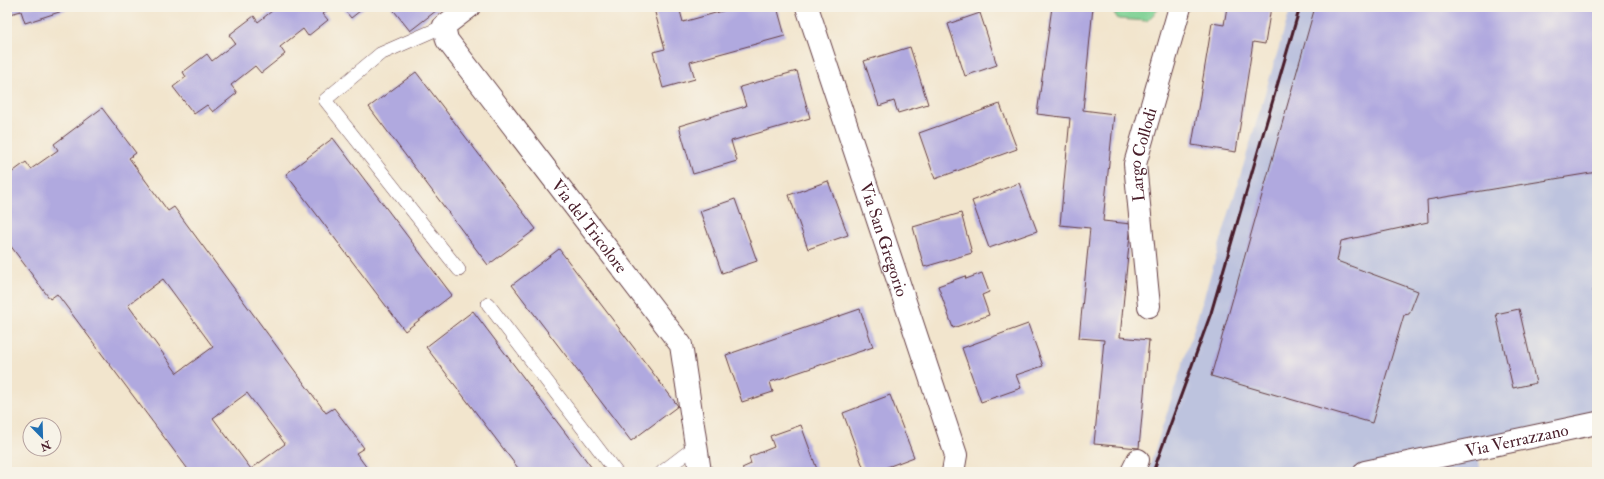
<svg xmlns="http://www.w3.org/2000/svg" width="1604" height="479" font-family="'IM FELL Double Pica',serif">
<rect width="100%" height="100%" fill="#f7f3e8"/>
<filter id="ink" filterUnits="userSpaceOnUse"><feTurbulence type="fractalNoise" baseFrequency=".025" numOctaves="2"/><feDisplacementMap in="SourceGraphic" scale="8" xChannelSelector="R" yChannelSelector="G"/><feConvolveMatrix kernelMatrix="1 2 1 2 8 2 1 2 1" color-interpolation-filters="sRGB"/></filter>
<filter id="wash" filterUnits="userSpaceOnUse"><feTurbulence type="fractalNoise" baseFrequency=".012" numOctaves="4" result="noise"/><feDisplacementMap in="SourceGraphic" scale="16" xChannelSelector="R" yChannelSelector="G"/><feGaussianBlur stdDeviation="0.9" result="paint"/><feColorMatrix in="noise" values="0 0 0 0 0 0 0 0 0 0 0 0 0 0 0 0 0 1.4 0 .05"/><feComposite in="paint" operator="in"/></filter>
<g filter="url(#wash)">
<rect width="100%" height="100%" fill="#f2e5cd"/>
<path fill="#bdc3de" d="M1291,7H1597V419L1475,445L1481,472H1148L1202,303Z"/>
<path fill="#7cd093" stroke="#63785f" d="M1110,7H1159L1158,10L1147,21L1118,19Z"/>
<g id="blocks">
<path fill="#b0a9df" fill-rule="evenodd" d="M7,7H75L25,23L21,11L7,15Z
M277,7H332L323,14L328,20L308,36L303,29L280,47L285,54L261,73L255,66L231,85L237,93L213,112L207,105L194,114L173,87L186,77L183,72L207,54L212,61L235,43L229,35L254,16L258,22Z
M342,7H365L351,18Z
M391,7H441L410,31Z
M663,7H679L683,22L737,7H777L785,36L690,62L695,79L663,88L653,52L665,49L654,9Z
M1052,7H1093L1083,110L1114,114L1103,221L1131,224L1120,337L1149,340L1139,448L1094,444L1104,340L1079,338L1090,228L1060,225L1070,118L1037,114Z
M1227,7H1271L1265,44L1253,42L1236,152L1192,145L1212,23L1224,25Z
M1315,7H1597V172L1427,200L1428,222L1341,241L1337,261L1418,291L1409,314L1404,315L1372,423L1211,376Z
M980,13L997,65L965,76L948,24Z
M910,47L928,104L898,113L894,101L879,106L864,61Z
M797,71L810,118L731,141L737,161L693,174L679,126L746,106L740,87Z
M416,72L536,229L488,265L369,107Z
M1000,104L1017,149L935,179L919,133Z
M102,108L136,153L129,158L168,211L174,207L326,413L334,408L364,448L356,453L370,472H190L57,294L50,299L7,241V176L26,162L31,169L58,150L54,144ZM163,279L213,347L177,373L128,305ZM247,393L285,444L251,469L213,418Z
M333,138L452,295L405,331L286,174Z
M828,181L848,235L808,249L789,195Z
M1019,183L1037,231L989,248L972,201Z
M735,199L757,261L722,273L700,211Z
M961,213L972,253L924,267L913,227Z
M559,249L678,406L631,441L512,285Z
M982,273L989,292L982,295L989,315L953,328L938,286L965,276L966,279Z
M1597,289V304H1596L1593,290Z
M860,309L873,347L770,382L773,392L742,402L726,355Z
M1519,309L1536,383L1513,388L1496,314Z
M473,311L592,468L587,472H521L426,347Z
M1028,324L1043,366L1016,375L1021,388L981,402L962,348Z
M890,395L914,457L874,472H865L843,413Z
M801,425L818,472H744L742,468L751,464L749,457L774,447L770,436Z"/>
</g>
</g>
<g filter="url(#ink)">
<use href="#blocks" fill-opacity="0" stroke="#633d43" stroke-width="1"/>
<g fill="none" stroke-linecap="round" stroke-linejoin="round">
<defs>
<path id="lane" d="M444,26L380,54L325,100L459,270
M488,304L616,472
M662,472L696,446"/>
<g id="street">
<path id="s1" d="M469,7L444,26L447,40L681,345L700,472"/>
<path id="s2" d="M807,7L956,455L953,472"/>
<path id="s3" d="M1149,306L1135,164L1180,7"/>
<path d="M1132,472L1138,460"/>
</g>
<g id="secondary">
<path id="s4" d="M1365,472L1597,423"/>
</g>
</defs>
<use href="#lane" stroke="#633d43" stroke-width="14"/>
<use href="#street" stroke="#633d43" stroke-width="24"/>
<use href="#secondary" stroke="#633d43" stroke-width="24"/>
<use href="#lane" stroke="#fff" stroke-width="13"/>
<use href="#street" stroke="#fff" stroke-width="22"/>
<use href="#secondary" stroke="#fff" stroke-width="22"/>
<path stroke="#4a1f2b" stroke-width="3" d="M1153,472L1211,313L1300,7"/>
</g>
</g>
<g text-anchor="middle" stroke-width="3" stroke-linejoin="round" paint-order="stroke">
<g font-size="17" fill="#4a1f2b" stroke="#f7f3e8">
<text dy="6" stroke="none"><textPath href="#s3" startOffset="153">Largo Collodi</textPath></text>
<text dy="6" stroke="none"><textPath href="#s1" startOffset="280">Via del Tricolore</textPath></text>
<text dy="6" stroke="none"><textPath href="#s2" startOffset="245">Via San Gregorio</textPath></text>
<text dy="6" stroke="none"><textPath href="#s4" startOffset="155">Via Verrazzano</textPath></text>
</g>
</g>
<rect width="1604" height="479" fill="none" stroke="#f7f3e8" stroke-width="24"/>
<g transform="translate(42 437) rotate(157)"><circle r="19" fill="#f7f3e8" stroke="#b29e9c"/>
<path d="M0-3L7 15L0 10L-7 15Z" fill="#1f6fb2"/>
<text y="-6" font-size="11" font-weight="bold" text-anchor="middle" fill="#4a1f2b">N</text>
</g>
</svg>
